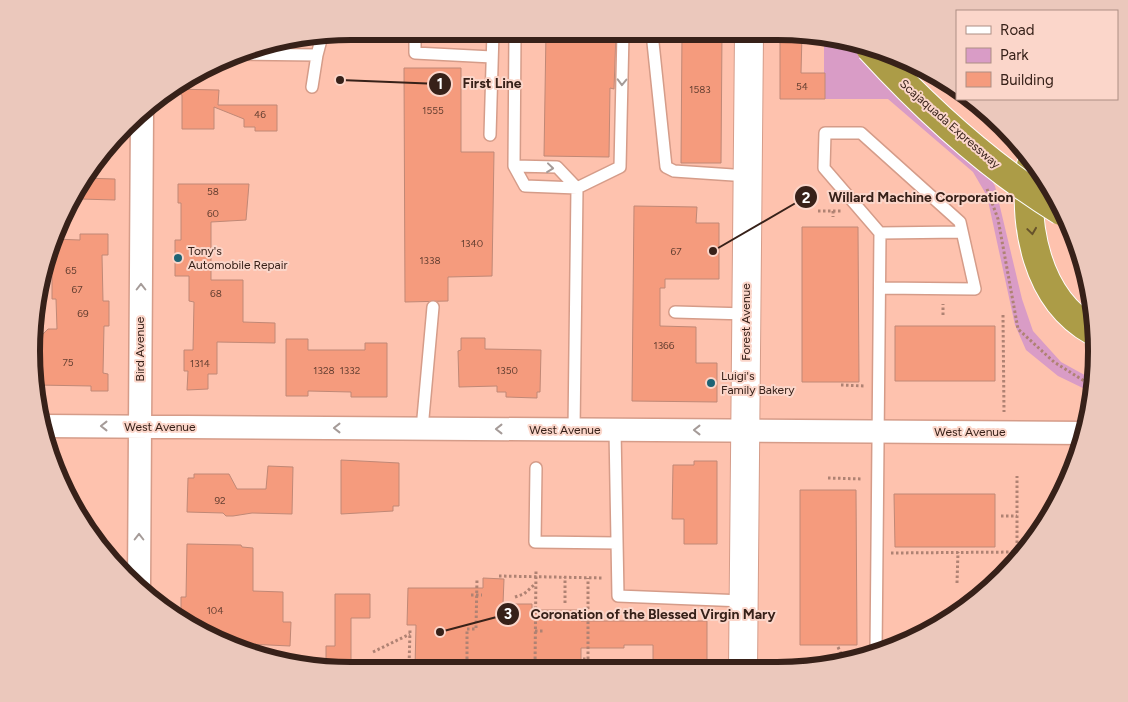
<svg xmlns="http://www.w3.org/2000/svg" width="1128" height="702" font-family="Figtree,sans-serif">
<rect width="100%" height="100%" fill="#fec2ae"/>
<path fill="#d99cc6" d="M824,35L851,43L899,94L986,171L995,186L1022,299L1033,331L1061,362L1090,378L1089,391L1058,376L1026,350L1015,325L987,196L973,172L888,99H824Z"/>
<path fill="#f59b7d" stroke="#c08876" d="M546,32L616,33L614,89L610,88L609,157L544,156Z
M682,33H722L721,163H681Z
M780,34H802L801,73H825V99H780Z
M404,68H461V152H494L492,276L448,277V301L405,302Z
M172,89L219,90L218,105H277V131H255V127H244V119L214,107V129H182V95Z
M83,178L115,179V200L80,199V195H75Z
M178,184H249L246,220L211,222V280H243V322L275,323V343L217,342V374H208V389L187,390L188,371H184V350H193L194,302L189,301V276H175V240H181V203H178Z
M634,206L697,207L696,223H719V279H665V288H660V326L696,327V363H717V402L632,401Z
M802,227H858L859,382H802Z
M80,234H108V255H102L103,301H109V326H104L103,373L108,374V391H91V386L37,385L31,351L33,340H37L48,329H57L56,299H52V276H44L48,248L53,239L80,240Z
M895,326H995V381H895Z
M461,338H485V349L541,350L540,392H537V398L506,397V392H497V386L459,387L458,351L461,350Z
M286,339H308V350H365V343H387V397H351V392L308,391V396H286Z
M341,460L399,463V506H393V511L341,514Z
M694,461H717V544H684V519H672L673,465H694Z
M268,466L293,467L292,514L252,513L233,516H226L223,513L187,512L188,478H194V474H229L237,489H266Z
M800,490H856L857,645H800Z
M894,494H995V547H895Z
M187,544L241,545L242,547L253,548V591L283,592V622H291L290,646L248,644V648L231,647L181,619V597H186Z
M483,578L504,579L503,604H532V610H581V621H707V667H653V645H624V648H581V669L415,668L416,625H407L408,588H483Z
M335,594H370V618H351V668H326V646H335Z"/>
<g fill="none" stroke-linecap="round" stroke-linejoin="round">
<defs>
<path id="lane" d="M415,32V53L492,57
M515,32L514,166L525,186L577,188L620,167L623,33
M652,33L666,167L674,171L748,176
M237,54L317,55L322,36
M312,87L317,55
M490,135L493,32
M514,166L557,167L577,188L574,430
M880,233L962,232
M675,312L747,314
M422,429L433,307
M615,430L618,596L744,601
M536,468L535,542L617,543
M876,653L880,233L824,168L825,133H861L960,222L975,289L880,288"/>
<path id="street" d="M44,426L1086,433
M139,586L142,113"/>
<path id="secondary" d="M743,670L749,34"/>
<path id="highway" d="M1031,165C1023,225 1036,299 1093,331"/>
</defs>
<use href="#lane" stroke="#d59c89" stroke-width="14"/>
<use href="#street" stroke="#d59c89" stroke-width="25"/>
<use href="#secondary" stroke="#d59c89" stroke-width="30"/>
<use href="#highway" stroke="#fff" stroke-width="30"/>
<path stroke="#af8273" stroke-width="3" stroke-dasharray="2.5 2.5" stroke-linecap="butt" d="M840,40L848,48
M987,189L998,219L1018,329L1054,362L1089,384
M818,211H842
M833,211V217
M943,315V304
M1003,315L1004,412
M841,385L865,386
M828,478L863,479
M1001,516H1017
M891,553L1017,552V476
M499,576L603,578
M957,583L958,552
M471,595H482
M515,597L524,594L535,584
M565,603V577
M467,629H476L477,579
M535,631H545
M838,647L845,662
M373,652L410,634
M583,659H588V578
M409,668L410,630
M467,669V629
M535,669L536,571"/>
<use href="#lane" stroke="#fff" stroke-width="11"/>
<use href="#street" stroke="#fff" stroke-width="22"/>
<use href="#secondary" stroke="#fff" stroke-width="28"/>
<use href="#highway" stroke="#ac9c47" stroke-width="28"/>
<defs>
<path id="highway-bridge" d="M870,48C926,109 989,167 1061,211"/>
</defs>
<use href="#highway-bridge" stroke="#fff" stroke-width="30" stroke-linecap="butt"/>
<use href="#highway-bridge" stroke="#ac9c47" stroke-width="28"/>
</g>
<defs><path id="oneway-chevron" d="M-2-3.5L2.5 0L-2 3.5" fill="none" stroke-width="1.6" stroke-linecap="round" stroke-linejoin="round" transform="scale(1.25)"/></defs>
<g stroke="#a59b98">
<use href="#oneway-chevron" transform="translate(622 82) rotate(91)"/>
<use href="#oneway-chevron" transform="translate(550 168) rotate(6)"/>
<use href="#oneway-chevron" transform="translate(141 287) rotate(-90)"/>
<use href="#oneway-chevron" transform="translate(104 426) rotate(-180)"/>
<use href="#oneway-chevron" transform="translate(337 428) rotate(-180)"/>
<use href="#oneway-chevron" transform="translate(499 429) rotate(-180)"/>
<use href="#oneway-chevron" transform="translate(697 430) rotate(-180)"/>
<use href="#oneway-chevron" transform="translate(139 537) rotate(-90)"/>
</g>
<use stroke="#66522b" href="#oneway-chevron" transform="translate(1032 231) rotate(82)"/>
<g fill="#1e6374" stroke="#fbd6ca" stroke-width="2">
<circle cx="178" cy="258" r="5"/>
<circle cx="711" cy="383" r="5"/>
</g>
<g text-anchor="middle" stroke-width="4" stroke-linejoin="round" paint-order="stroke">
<g font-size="10" fill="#664032">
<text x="802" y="90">54</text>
<text x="700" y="93">1583</text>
<text x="433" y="114">1555</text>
<text x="260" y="118">46</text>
<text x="213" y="195">58</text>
<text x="213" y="217">60</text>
<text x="472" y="247">1340</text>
<text x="676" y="255">67</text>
<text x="430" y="264">1338</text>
<text x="71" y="274">65</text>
<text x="77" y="293">67</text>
<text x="216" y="297">68</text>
<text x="83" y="317">69</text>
<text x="664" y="349">1366</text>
<text x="68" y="366">75</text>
<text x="200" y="367">1314</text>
<text x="324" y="374">1328</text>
<text x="350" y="374">1332</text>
<text x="507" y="374">1350</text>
<text x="220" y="504">92</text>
<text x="215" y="614">104</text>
</g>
<g font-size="12" fill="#372119" stroke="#fbd6ca">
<text transform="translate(950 124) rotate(41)" y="4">Scajaquada Expressway</text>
<text transform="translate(746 322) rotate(-90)" y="4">Forest Avenue</text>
<text transform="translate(140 349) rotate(-90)" y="4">Bird Avenue</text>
<text x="160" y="431">West Avenue</text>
<text x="565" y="434">West Avenue</text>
<text x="970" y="436">West Avenue</text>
</g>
<g font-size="12" fill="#372119" stroke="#fbd6ca" text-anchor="start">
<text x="188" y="255">Tony's<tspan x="188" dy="14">Automobile Repair</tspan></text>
<text x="721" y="380">Luigi's<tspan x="721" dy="14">Family Bakery</tspan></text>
</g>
</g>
<path d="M0 0H1128V702H0ZM351 40H777A311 311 0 0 1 1088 351V351A311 311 0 0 1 777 662H351A311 311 0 0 1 40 351V351A311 311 0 0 1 351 40Z" fill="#ebc8bc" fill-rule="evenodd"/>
<path fill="none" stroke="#372119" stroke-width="6" d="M351 40H777A311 311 0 0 1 1088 351V351A311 311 0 0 1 777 662H351A311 311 0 0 1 40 351V351A311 311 0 0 1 351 40Z"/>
<path fill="none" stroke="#372119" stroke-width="2" d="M340 80L440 84M713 251L806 197M440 632L508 614"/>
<g fill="#372119" stroke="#fbd6ca" stroke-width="2">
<circle cx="340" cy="80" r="5"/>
<circle cx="713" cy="251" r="5"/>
<circle cx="440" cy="632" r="5"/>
<circle cx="440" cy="84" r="12"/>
<circle cx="806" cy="197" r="12"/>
<circle cx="508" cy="614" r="12"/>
</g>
<g font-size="15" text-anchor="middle" font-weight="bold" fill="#fff">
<text x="440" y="89">1</text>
<text x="806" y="203">2</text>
<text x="508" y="619">3</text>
</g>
<g font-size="14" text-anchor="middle" font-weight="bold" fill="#372119" stroke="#fbd6ca" stroke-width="4" stroke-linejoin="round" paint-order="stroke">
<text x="492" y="88">First Line</text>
<text x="921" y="202">Willard Machine Corporation</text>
<text x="653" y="619">Coronation of the Blessed Virgin Mary</text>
</g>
<rect x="956" y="10" width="162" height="90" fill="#fbd6ca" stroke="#ad8e83"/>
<rect x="966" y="26" width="25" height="8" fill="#ffffff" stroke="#ad8e83"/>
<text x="1000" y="35" font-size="15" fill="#372119">Road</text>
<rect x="966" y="48" width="25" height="15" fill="#d99cc6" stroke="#ad8e83"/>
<text x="1000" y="60" font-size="15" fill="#372119">Park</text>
<rect x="966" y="72" width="25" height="15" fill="#f59b7d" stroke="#ad8e83"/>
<text x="1000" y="85" font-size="15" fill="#372119">Building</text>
</svg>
